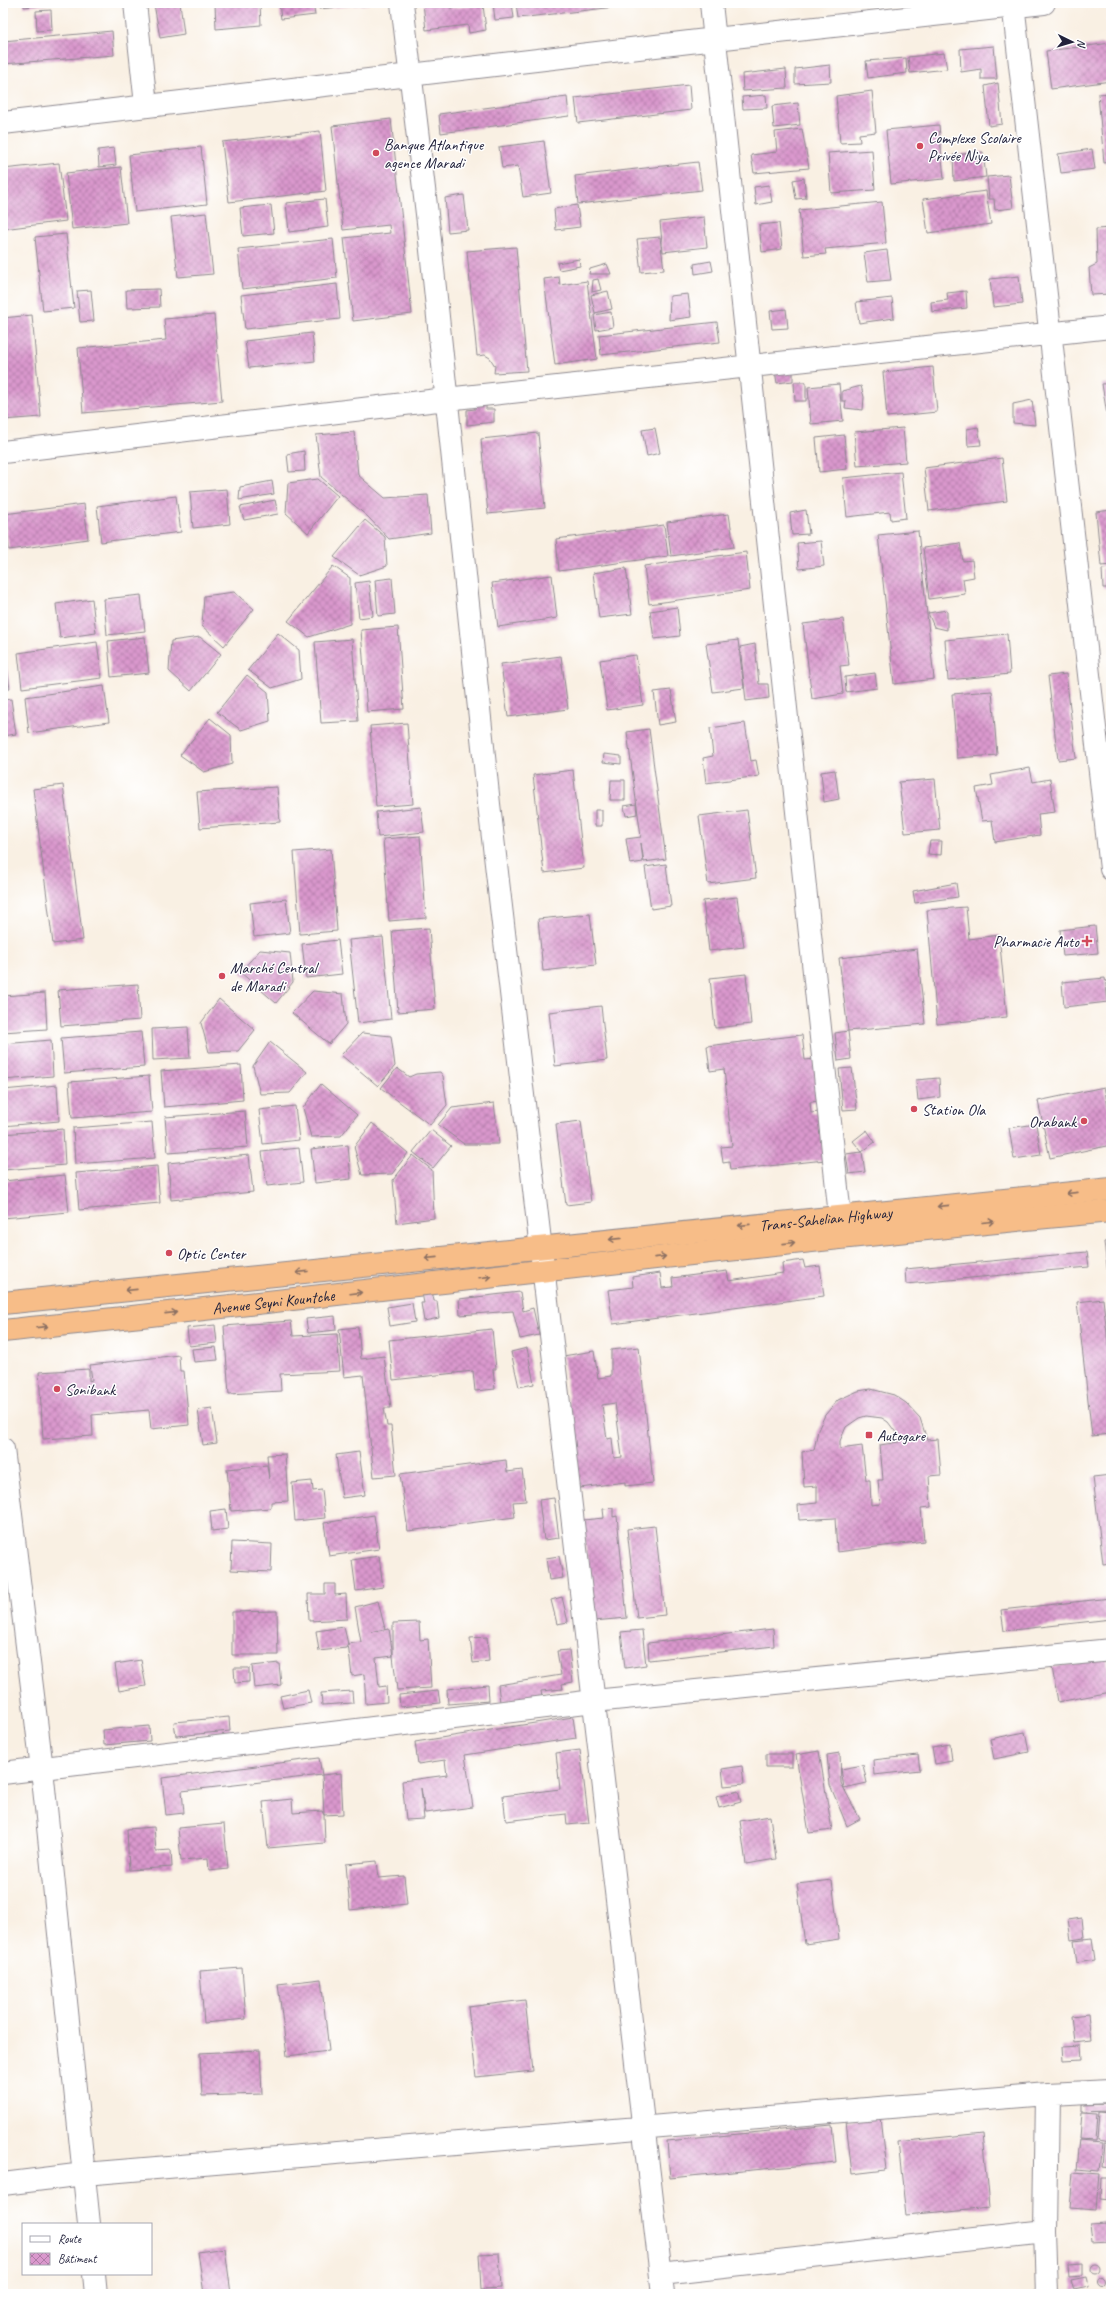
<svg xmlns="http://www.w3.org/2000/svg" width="1114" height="2297" font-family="Caveat,sans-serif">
<defs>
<pattern id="building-cross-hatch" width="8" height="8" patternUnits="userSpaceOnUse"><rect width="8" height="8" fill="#da98cd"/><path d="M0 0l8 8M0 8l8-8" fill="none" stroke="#b07ca8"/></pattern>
</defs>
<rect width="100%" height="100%" fill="#fff"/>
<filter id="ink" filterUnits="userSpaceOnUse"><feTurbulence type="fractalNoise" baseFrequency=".025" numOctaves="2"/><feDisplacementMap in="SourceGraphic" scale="8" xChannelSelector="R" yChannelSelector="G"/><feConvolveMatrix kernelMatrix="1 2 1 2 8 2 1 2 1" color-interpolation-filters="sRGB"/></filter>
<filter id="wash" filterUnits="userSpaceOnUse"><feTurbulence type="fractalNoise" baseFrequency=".012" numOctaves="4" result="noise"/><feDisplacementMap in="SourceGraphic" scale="16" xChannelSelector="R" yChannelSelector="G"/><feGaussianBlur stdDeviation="0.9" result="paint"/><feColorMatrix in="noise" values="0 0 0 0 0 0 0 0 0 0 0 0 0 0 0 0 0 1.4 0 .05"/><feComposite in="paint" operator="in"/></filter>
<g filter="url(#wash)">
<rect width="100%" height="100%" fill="#f9f0e3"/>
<g id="blocks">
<path fill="url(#building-cross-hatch)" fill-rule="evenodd" d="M24,3H48V4L24,7Z
M163,3H180L184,34L160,38L154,4Z
M215,3H260L261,25L216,29Z
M279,3H313L315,15L281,19Z
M318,3H370V4L319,9Z
M423,3H443L451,8L483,5L486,30L469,33L468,25L426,30Z
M493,3H512L514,18L495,20Z
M516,3H642V4L518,18Z
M51,10L52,30L37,31L36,11Z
M112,31L114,55L3,64V41Z
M1111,43V81L1051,89L1046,51Z
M994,46L997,79H981V69L961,72L960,49Z
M944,53L947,69L910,73L908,57Z
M906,58L907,73L868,78L866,61Z
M830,65L831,82L795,84V69Z
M786,69L787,88L743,91L742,74Z
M998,83L1002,124L989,126L985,86Z
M689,85L691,110L578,123L575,98Z
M872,91L876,132L859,134L860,142L840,143L836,96Z
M1111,93V162L1104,163L1098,94Z
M766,95L767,108L743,109L742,97Z
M567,97L569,116L441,133L439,114Z
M798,103L800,125L774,128L772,106Z
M391,119L412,314L353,321L344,238L390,233L389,225L343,230L332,126Z
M939,125L944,179L891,184L886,130Z
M802,129L809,168L754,173L751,155L777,152L775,132Z
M320,131L326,191L229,202L222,142Z
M544,141L551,193L523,197L518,166L502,168L499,147Z
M201,147L207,204L135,212L129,155Z
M114,148L116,165L99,167L98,150Z
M1092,149L1095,169L1061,173L1058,154Z
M872,150L875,190L831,193L828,153Z
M983,152L986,177L954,181L953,155Z
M698,162L702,190L578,204L575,176Z
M59,163L66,221L3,229V169Z
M121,167L127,223L72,229L66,173Z
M1009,175L1013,208L995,210L994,199H989L987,177Z
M804,178L806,198L796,199L793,180Z
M769,185L772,202L756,205L754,187Z
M986,191L991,224L928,233L923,199Z
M464,195L468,230L448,232L445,198Z
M325,199L328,227L289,232L286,203Z
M882,202L886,243L825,249L826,254L804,256L799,210Z
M271,205L274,233L243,236L240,208Z
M577,205L580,227L556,230L554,209Z
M206,213L213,274L178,277L171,217Z
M704,217L707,247L663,252L660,222Z
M779,223L782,249L762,252L759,225Z
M1111,228V260L1108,261L1110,294L1091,295L1089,268L1097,264L1096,229Z
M66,234L74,308L43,311L35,237Z
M660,237L664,270L641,272L637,239Z
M333,239L337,278L242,289L238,249Z
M516,247L527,371L494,373L495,366L490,358L485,355L477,356L467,251Z
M887,250L891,280L868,282L864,253Z
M579,259L580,266L559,270L557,263Z
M711,261L713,271L695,274L694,264Z
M607,264L611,274H589L590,269Z
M1019,276L1022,304L993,307L990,279Z
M559,277L560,285L587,281L597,359L555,365L544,279Z
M598,279L601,290L592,292L593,280Z
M337,284L340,319L245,329L241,295Z
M159,289L160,307L127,308L126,290Z
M91,290L94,321L80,322L77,291Z
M608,291L612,309L595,313L591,295Z
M966,291L967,308L932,312L931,302L948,300L947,293Z
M688,294L691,317L669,320L670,296Z
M892,298L894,318L859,323L856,302Z
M786,309L788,328L772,329L770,311Z
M611,312L613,327L596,330L594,315Z
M32,315L41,417L3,420V318Z
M214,315L222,401L83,413L78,348L166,340L164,319Z
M717,322L720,342L601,355L599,335Z
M312,333L315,361L249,368L245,341Z
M933,367L937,412L887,417L883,372Z
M793,369V381L777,383L775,371Z
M794,382H806V401H795Z
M1111,383V420L1108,421L1102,384Z
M839,384L843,421L811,424L808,387Z
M861,386L864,397L863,410L845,408L846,401H842V391Z
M1032,400L1035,425L1013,423V404Z
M475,401H486V409H494V422L467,425V410L475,409Z
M978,427L981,445L968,446L967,429Z
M655,428L660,453L647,456L642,430Z
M903,428L906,462L857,466L854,432Z
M354,432L358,475L385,498L428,495L431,533L389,539L368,517L321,477L316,435Z
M538,433L545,508L488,514L481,439Z
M844,435L847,469L819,472L816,438Z
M304,451L305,471L289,472L287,454Z
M1002,458L1007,501L929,511L924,468Z
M901,472L906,518L891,520L890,512L847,517L843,478Z
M318,479L338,496L308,533L286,513L288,483Z
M272,481L274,494L239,500L240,487Z
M227,489L230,524L193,528L190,492Z
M176,496L181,532L101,542L97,506Z
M275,500L278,514L244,520L240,507Z
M84,504L88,539L9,550L4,514Z
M806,510L809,534L792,535L790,513Z
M1111,510V565L1101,566L1096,512Z
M729,514L734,547L671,556L667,522Z
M365,520L385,537L387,566L359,575L334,557Z
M664,525L668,556L559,571L556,539Z
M918,531L934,679L894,684L878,535Z
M821,541L824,566L799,569L797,543Z
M960,543L963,561L972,560L974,577L963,579L965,594L929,599L923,548Z
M746,552L750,590L649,604L644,566Z
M333,566L350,578V624L309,637L288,621Z
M626,568L632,614L599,618L593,573Z
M1111,568V588H1103L1102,569Z
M552,575L557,618L498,627L492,583Z
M392,578L395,614L378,616L375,580Z
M369,581L373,616L359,618L355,583Z
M234,592L254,609L224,646L202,626L204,596Z
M141,595L145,631L107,635L104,599Z
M92,599L96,633L60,638L56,604Z
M677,607L680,636L654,639L650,611Z
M947,610V630L934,627L928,613Z
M843,619L849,665L840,666L843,694L812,699L803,624Z
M398,627L404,709L367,712L361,630Z
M278,633L299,650L301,679L272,688L248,670Z
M1007,634L1010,674L948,680L945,640Z
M145,637L149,673L111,677L108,641Z
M200,637L221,654L191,691L169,671L171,641Z
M352,639L358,721L321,723L315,642Z
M738,640L744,688L713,692L706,644Z
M97,642L102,678L22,688L18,653Z
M755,644L759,684H768L769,698L746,701L740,647Z
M3,654H5L10,689L3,690Z
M636,655L643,705L607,710L600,660Z
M561,656L568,709L508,717L501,664Z
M875,673L877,688L846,692L845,677Z
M1066,674L1076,758L1058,760L1048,676Z
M247,675L268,692L270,721L241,730L217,712Z
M104,686L109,722L29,733L25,697Z
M671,690L676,722L658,725L654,692Z
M992,691L997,755L957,758L952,694Z
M11,699L16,734L3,736V700Z
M210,718L231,735L232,764L204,772L180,755Z
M407,723L413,804L376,807L370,726Z
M745,723L751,761L756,760L759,776L706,783L703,758L713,756L710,728Z
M649,729L666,859L644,862L641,843L643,862L630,864L626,839L641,837L627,732Z
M604,754L621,756V764L603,762Z
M1030,768L1033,782L1050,779L1055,812L1038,814L1040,835L995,842L992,820L982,821L976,788L993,785L991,775Z
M573,770L584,868L544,873L533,775Z
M835,770L839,799L824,802L821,772Z
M935,779L940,830L905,833L899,782Z
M611,780H625V800H610Z
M63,785L83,940L53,944L33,789Z
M277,787L280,822L200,828L197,792Z
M636,804L637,814L626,816L624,806Z
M421,807L424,832L378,837L376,812Z
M595,810H602V826H595Z
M747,810L756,878L708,884L699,816Z
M420,836L426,918L389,921L383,839Z
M930,841H942L941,855L928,854Z
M331,849L337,931L300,934L294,852Z
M666,864L671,906L651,909L645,867Z
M956,883L958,897L915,903L913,891Z
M737,897L744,947L709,951L703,901Z
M286,899L290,933L254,937L250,903Z
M966,907L969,939L999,935L1007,1017L937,1024L927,910Z
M590,914L596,965L543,971L538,919Z
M1095,926L1098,953L1063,956L1060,930Z
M429,928L435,1009L398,1012L392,931Z
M383,937L391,1019L358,1023L349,940Z
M338,940L342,974L306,978L302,944Z
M917,949L925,1024L848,1031L839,958Z
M260,950L290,953L293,982L276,1003L240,972Z
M746,974L751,1024L715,1028L710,978Z
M1105,978L1108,1002L1064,1007L1062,982Z
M138,984L140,1020L61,1026L58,990Z
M313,991L343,994L346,1024L329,1044L292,1013Z
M45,993L47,1029L3,1032V996Z
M219,999L255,1030L238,1051L209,1052L201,1023Z
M601,1006L607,1060L555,1066L549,1012Z
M188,1027L190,1058L153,1060L152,1029Z
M848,1031L851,1059L838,1061L835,1033Z
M141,1032L144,1067L64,1073L61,1038Z
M362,1033L391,1036L395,1066L378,1086L341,1055Z
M802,1035L805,1060L815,1059L820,1101L810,1102L811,1113L819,1112L825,1160L730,1170L729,1162L723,1163L721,1147L732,1146L724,1069L710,1071L707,1046Z
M51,1040L53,1076L3,1080V1044Z
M270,1042L307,1072L290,1093L260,1094L253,1066Z
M241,1065L243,1100L164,1107L161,1071Z
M397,1068L409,1077L416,1074L440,1072L443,1076L447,1105L430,1125L381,1088Z
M852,1068L857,1109L843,1110L839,1069Z
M149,1076L152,1112L72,1118L69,1082Z
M939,1078L940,1097L918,1100L916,1080Z
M321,1084L357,1115L341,1136L311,1137L303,1108Z
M57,1085L59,1121L3,1126V1090Z
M1104,1087L1111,1120V1145L1050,1158L1038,1101Z
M494,1103L499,1144H464L438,1125L452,1108Z
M295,1106L299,1140L263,1144L259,1110Z
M245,1111L248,1147L168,1153L165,1117Z
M581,1121L591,1202L566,1205L556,1124Z
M152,1122L155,1158L75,1164L73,1128Z
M372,1123L408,1153L392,1174L362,1175L354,1147Z
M1036,1124L1041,1155L1014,1159L1009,1128Z
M63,1129L65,1165L3,1170V1134Z
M431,1130L451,1146L433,1168L413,1152Z
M867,1130L875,1142L862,1152L853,1141Z
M348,1145L351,1179L315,1183L311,1149Z
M299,1148L303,1182L267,1186L262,1152Z
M862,1152L865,1172L849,1174L846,1154Z
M249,1155L253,1192L171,1200L168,1163Z
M413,1155L432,1170L434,1218L397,1223L393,1180Z
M157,1166L160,1203L79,1210L76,1173Z
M65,1175L69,1212L3,1218V1181Z
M1111,1241V1283H1109L1104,1242Z
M1087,1252L1089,1267L906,1284L905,1269Z
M803,1260L805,1268L820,1266L824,1296L613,1324L608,1290L633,1287L632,1277L660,1273L662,1288L673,1287L672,1278L727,1271L729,1281L783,1273L782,1263Z
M432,1291L434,1301H437L439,1318L424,1321L421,1303H424L422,1293Z
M520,1292L523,1311L533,1308L539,1335L520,1339L513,1311L460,1315L459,1299Z
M1103,1299L1111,1369V1434L1092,1436L1077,1302Z
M412,1303L415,1322L390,1326L387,1307Z
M335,1316L336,1330L308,1333L306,1319Z
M291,1321L293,1336L337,1334L340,1371L280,1374L281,1391L229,1394L224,1326Z
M215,1325L217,1343L189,1346L187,1328Z
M358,1327L361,1359L384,1356L391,1408H384L387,1426H391L396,1475L374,1477L363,1375L344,1377L339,1329Z
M492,1329L496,1369H493L495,1389L475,1391L473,1371L393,1380L389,1340Z
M216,1347L218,1360L194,1362L192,1349Z
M639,1347L653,1483L625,1486V1482L580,1488L563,1356L594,1351L598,1378L611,1376V1350ZM615,1403L622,1457L614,1458L612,1438L607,1439L602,1405Z
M527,1348L534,1384L519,1387L511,1352Z
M179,1355L180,1371H184L189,1425L151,1429L149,1410L92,1415L93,1436L43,1439L39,1372L89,1369V1381L92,1380L90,1365Z
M871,1389L894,1395L906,1403L920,1418L927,1440L938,1439L941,1475L929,1476L931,1507L921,1508L924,1541L837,1552L835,1518L799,1520L798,1505L817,1503V1486L804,1487L802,1452L814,1450L818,1430L825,1415L838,1400L858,1391ZM866,1416L882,1418L888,1422L897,1434L899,1442L880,1445L883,1480H878L880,1504L871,1505L870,1480H866L862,1446L840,1449V1441L846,1427L859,1418Z
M212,1408L217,1443L203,1445L198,1410Z
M359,1452L365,1495L342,1498L336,1455Z
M285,1454L288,1501L271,1502V1508L231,1511L227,1469L267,1465L269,1479L267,1455Z
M506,1460L507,1472L522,1470L526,1501L513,1502L515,1517L408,1531L400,1474Z
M1111,1475V1563L1103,1564L1093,1477Z
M312,1481L313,1491L322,1490L325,1518L295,1521L292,1483Z
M554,1498L559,1538L544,1540L539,1500Z
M613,1508V1517L617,1516L627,1618L593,1621L583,1520L604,1518L603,1509Z
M226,1509L228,1529L212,1531L210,1511Z
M374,1515L379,1549L329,1556L324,1523Z
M655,1526L665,1615L637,1618L627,1529Z
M232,1542L272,1544L271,1572L231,1570Z
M379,1556L383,1587L356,1591L352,1560Z
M559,1556L563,1578L549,1580L546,1558Z
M325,1584H335V1595L346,1594L347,1619L309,1621L308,1594H325Z
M562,1597L568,1622L557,1624L551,1600Z
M1111,1598V1619L1004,1631L1001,1610Z
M378,1601L385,1629L371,1632L389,1629L393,1656L376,1658L379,1687L386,1686L387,1702L366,1704L364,1674L352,1676L348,1644L346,1648L319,1651L316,1631L344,1627L348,1644L361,1642L355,1607Z
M277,1611L278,1655H232V1612Z
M419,1622L420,1640L428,1639L431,1688L397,1690L393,1656V1623Z
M773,1629L774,1646L649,1660L648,1643Z
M642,1630L646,1665L625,1668L621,1632Z
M487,1637L489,1661L473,1663L470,1638Z
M569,1650L573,1682L562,1684L563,1689L541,1691L542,1697L500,1702L498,1685L561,1675L557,1651Z
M1107,1658L1111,1692L1058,1702L1052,1667Z
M141,1660L146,1686L119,1691L115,1664Z
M279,1663L281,1685L254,1688L252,1666Z
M234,1668H249V1682L235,1683Z
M488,1685L489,1701L448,1704L447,1689Z
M308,1690L311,1703L283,1708L280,1696Z
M352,1691L353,1703L322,1705L321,1693Z
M438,1691L440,1703L400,1707L399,1695Z
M229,1717L230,1731L176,1736L174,1722Z
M573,1717L576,1738L465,1755L473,1807L425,1813L421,1788L424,1819L406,1820L402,1781L447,1775L445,1760L418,1764L415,1742Z
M149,1726L150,1741L104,1745L103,1730Z
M1025,1732L1029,1752L994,1759L990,1739Z
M950,1744L952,1761L935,1764L932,1747Z
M580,1750L589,1823L567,1825L566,1814L506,1821L503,1796L560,1789L556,1753Z
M819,1751L832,1830L809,1833L796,1755Z
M840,1753L841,1783L860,1819L847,1826L830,1785L827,1755Z
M766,1754H792V1767H766Z
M918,1755L920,1770L874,1775L873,1760Z
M319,1758L322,1775L182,1791L184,1813L166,1815L162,1778Z
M863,1765L867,1783L844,1788L841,1769Z
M742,1766L744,1784L724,1786L722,1769Z
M341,1773L343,1814L324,1815L325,1843L268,1848L263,1802L292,1799L293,1813L322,1811L324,1815L322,1775Z
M738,1791L741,1802L719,1808L716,1797Z
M770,1816L776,1859L746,1864L740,1821Z
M224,1824L228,1869L209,1871L208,1858L181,1860L178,1828Z
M154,1827L156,1851L171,1850L172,1867L129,1870L127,1829Z
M377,1861L379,1878L404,1876L407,1904L350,1910L346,1864Z
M832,1880L839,1939L805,1944L797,1884Z
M1082,1918L1084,1938L1071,1940L1068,1920Z
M1092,1939L1095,1960L1077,1963L1074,1941Z
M242,1968L246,2019L204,2023L200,1971Z
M321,1979L329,2051L287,2056L278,1984Z
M525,2000L533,2071L476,2077L468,2007Z
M1088,2014L1091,2040L1074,2042L1071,2016Z
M1080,2045L1081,2060L1063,2061L1062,2046Z
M260,2050L262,2094L202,2096L200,2053Z
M1111,2103V2110L1082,2111V2104Z
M1100,2111L1111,2112V2141L1098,2139Z
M1082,2112L1098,2113L1096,2140L1080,2139Z
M880,2117L886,2170L852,2174L846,2121Z
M832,2125L836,2162L670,2178L667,2141Z
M983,2133L990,2207L906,2215L898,2142Z
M1080,2140L1102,2142L1099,2171L1077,2169Z
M1104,2142L1111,2143V2168L1102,2167Z
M1073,2172L1100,2174L1097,2210L1070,2208Z
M1102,2178H1111V2200L1101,2199Z
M1107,2222L1109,2241L1092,2242L1090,2223Z
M225,2248L231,2294H204L198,2252Z
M499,2253L501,2288L481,2289L479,2254Z
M1083,2262V2275L1069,2276L1068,2263Z
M1091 2269a5 5 0 1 1 10 0a5 5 0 1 1-10 0Z
M1086,2277L1088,2288L1074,2291L1071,2280Z
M1098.5 2282a4.5 4.5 0 1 1 9 0a4.5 4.5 0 1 1-9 0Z"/>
</g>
</g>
<g filter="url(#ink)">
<use href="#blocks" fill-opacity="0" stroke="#8e898f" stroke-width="1"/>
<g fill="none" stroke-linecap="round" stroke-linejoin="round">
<defs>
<path id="minor" d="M135,3L146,105
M402,3L429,231L489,804L663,2294
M711,3L842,1235
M1013,3L1111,869
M3,123L715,39L1044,3
M3,452L446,399L1111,327
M3,1449L42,1769L89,2224
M3,1773L594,1701L1111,1650
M3,2184L84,2174L1047,2094L1111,2091
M94,2274L96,2294
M661,2274L1045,2231
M1047,2294L1045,2231L1047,2094"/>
<g id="trunk">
<path id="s1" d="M3,1303L1111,1189"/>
<path id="s2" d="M3,1331C372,1292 741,1245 1111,1211"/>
</g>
</defs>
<use href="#minor" stroke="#8e898f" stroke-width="24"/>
<use href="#trunk" stroke="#8e898f" stroke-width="24"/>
<use href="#minor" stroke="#fff" stroke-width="22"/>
<use href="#trunk" stroke="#f7bd88" stroke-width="22"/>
</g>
<defs><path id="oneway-shaft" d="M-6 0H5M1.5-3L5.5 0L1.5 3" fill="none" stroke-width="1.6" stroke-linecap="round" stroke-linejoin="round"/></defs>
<g stroke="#8c7062">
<use href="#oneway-shaft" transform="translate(1072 1193) rotate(174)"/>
<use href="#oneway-shaft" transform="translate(943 1206) rotate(174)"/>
<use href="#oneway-shaft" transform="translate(988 1222) rotate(-5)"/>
<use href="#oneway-shaft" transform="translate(744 1225) rotate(174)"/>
<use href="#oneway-shaft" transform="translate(615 1239) rotate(174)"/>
<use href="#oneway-shaft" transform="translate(789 1243) rotate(-6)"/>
<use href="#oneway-shaft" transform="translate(660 1257) rotate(-6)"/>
<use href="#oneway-shaft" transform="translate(431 1258) rotate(174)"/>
<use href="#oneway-shaft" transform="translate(302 1272) rotate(174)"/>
<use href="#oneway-shaft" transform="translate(485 1277) rotate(-7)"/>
<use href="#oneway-shaft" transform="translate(131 1290) rotate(174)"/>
<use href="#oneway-shaft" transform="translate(356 1293) rotate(-7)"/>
<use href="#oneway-shaft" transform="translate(171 1313) rotate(-6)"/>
<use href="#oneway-shaft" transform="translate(42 1327) rotate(-6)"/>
</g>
</g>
<g fill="#d1495b" stroke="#fff" stroke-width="1.5">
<circle cx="920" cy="146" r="4"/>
<circle cx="376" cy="153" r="4"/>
<path d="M1085 935h4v4h4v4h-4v4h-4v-4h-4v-4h4z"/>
<circle cx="222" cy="976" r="4"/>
<circle cx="914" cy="1109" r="4"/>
<circle cx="1084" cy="1121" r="4"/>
<circle cx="169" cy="1253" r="4"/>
<circle cx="57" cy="1389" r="4"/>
<rect x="865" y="1431" width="8" height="8" rx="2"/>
</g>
<g text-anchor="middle" stroke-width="3" stroke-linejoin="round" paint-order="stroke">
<g font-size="16" fill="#22223b" stroke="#fff" text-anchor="start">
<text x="928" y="143">Complexe Scolaire<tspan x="928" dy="18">Privée Niya</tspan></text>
<text x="384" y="150">Banque Atlantique<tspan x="384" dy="18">agence Maradi</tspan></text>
<text x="1079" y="947" text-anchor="end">Pharmacie Auto</text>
<text x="230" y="973">Marché Central<tspan x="230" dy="18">de Maradi</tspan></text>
<text x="922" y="1115">Station Ola</text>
<text x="1076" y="1127" text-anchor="end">Orabank</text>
<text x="177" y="1259">Optic Center</text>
<text x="65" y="1395">Sonibank</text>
<text x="877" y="1441">Autogare</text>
</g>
<g font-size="16" fill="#22223b" stroke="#fff">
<text dy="6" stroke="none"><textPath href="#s1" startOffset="827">Trans-Sahelian Highway</textPath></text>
<text dy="6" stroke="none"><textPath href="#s2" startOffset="272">Avenue Seyni Kountche</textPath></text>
</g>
</g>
<rect width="1114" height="2297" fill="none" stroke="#fff" stroke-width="16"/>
<rect x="22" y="2223" width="130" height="52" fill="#ffffff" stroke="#a7a7b1"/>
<rect x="30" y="2236" width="20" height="6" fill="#ffffff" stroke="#a7a7b1"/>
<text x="58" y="2243" font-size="12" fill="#22223b">Route</text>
<rect x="30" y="2253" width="20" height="12" fill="url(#building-cross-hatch)" stroke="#a7a7b1"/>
<text x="58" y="2263" font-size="12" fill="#22223b">Bâtiment</text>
<g transform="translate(1072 42) rotate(95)" stroke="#ffffff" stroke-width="3" paint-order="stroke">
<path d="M0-3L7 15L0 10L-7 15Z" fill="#22223b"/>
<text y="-6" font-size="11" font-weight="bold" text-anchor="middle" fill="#22223b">N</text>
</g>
</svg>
